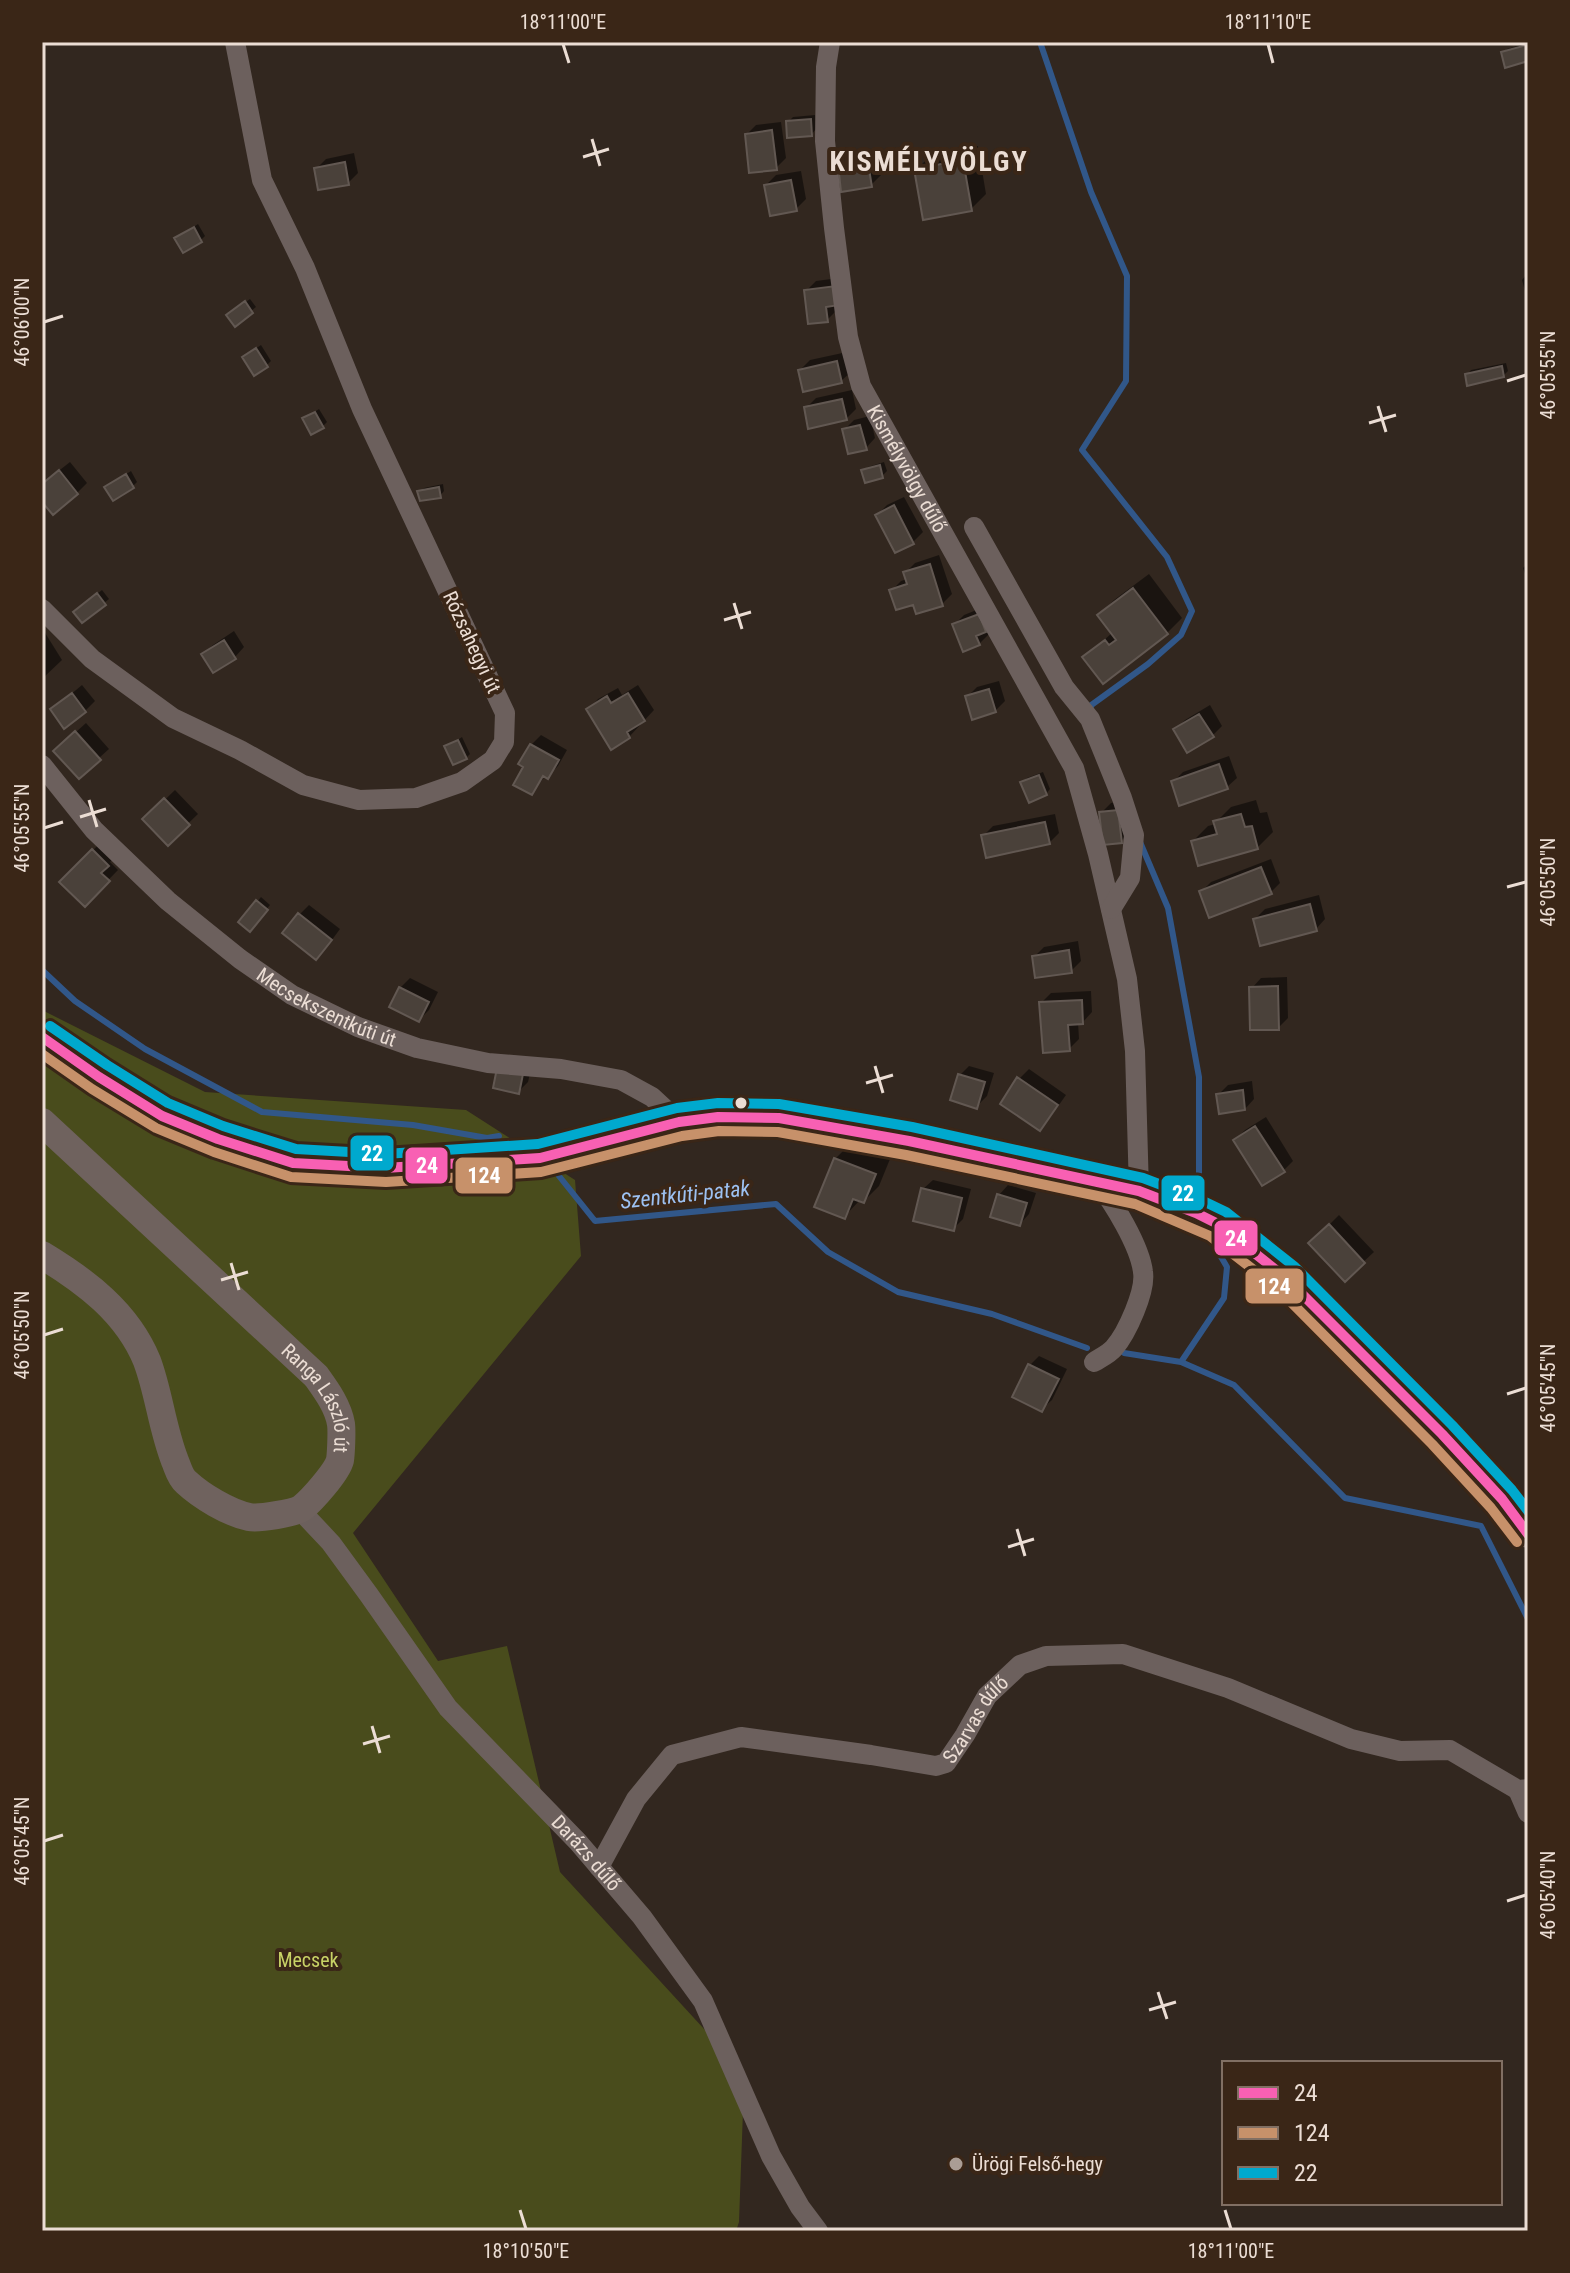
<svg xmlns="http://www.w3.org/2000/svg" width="1570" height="2273" font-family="'Roboto Condensed',sans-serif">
<rect width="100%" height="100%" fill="#32271f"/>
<path fill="#494c1c" d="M42,1010L205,1092L466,1110L575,1180L581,1256L353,1533L438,1661L507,1646L560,1872L727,2054L744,2083L739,2222L736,2231H42Z"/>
<path fill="#0007" d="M1528,43V59L1506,65L1503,53L1507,49Z
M815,115L816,129L812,134L788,122L793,117Z
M781,122L786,158L776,168L747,134L756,125Z
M978,146L986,194L971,209L916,170L932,154Z
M354,153L358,173L348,183L316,169L326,159Z
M878,160L881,175L871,185L841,174L851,164Z
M801,171L806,199L796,209L766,185L776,175Z
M198,224L205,236L201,240L177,238Z
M1526,275H1528V290L1525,291L1522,280Z
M846,277L837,310L827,320L806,291L816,281Z
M250,299L256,307L235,324L233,311Z
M261,345L271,361L267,365L249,353Z
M847,352L851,372L841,381L800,370L810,360Z
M1506,363L1508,371L1503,376L1467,375L1471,370Z
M852,390L856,409L846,419L806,408L816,398Z
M319,409L327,422L322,427L305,418Z
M870,416L875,438L866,448L844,430L854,420Z
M70,462L87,483L77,493L42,498V484Z
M884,462L887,471L882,476L863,471L868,467Z
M131,471L137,482L133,486L111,484Z
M443,484L444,491L440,496L420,492L424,488Z
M904,497L923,532L913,542L896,551L877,515L887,505Z
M939,555L952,594L942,604L914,602L892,590L901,581L907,579L905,573L915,563Z
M1528,563V583L1523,568Z
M1149,574L1182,618L1167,633L1085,657L1113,632L1099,615L1114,600Z
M102,590L109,599L82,621L79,608Z
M989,605V634L979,644L954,625L964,615Z
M42,628L62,660L42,679Z
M234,631L244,647L235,657L203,654L213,645Z
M999,681L1005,701L995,711L967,697L977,687Z
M82,685L95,701L85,711L52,710Z
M638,685L654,710L629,737L589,709L598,699L618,688L622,695Z
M1210,705L1222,726L1212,736L1175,730L1185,720Z
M86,723L109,749L79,776L66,741Z
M541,735L567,750L558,766L548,776L546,775L532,793L526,766L531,745Z
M462,737L470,754L466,758L447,747Z
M1229,756L1237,778L1227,787L1173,782L1183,772Z
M1043,772L1050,789L1046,794L1023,783L1027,778Z
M175,790L198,814L168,843L145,819Z
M1256,800L1260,813L1267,812L1273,832L1257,848L1193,841L1208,826L1216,824V822L1231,807Z
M1128,801L1131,831L1121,841L1101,813L1111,803Z
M1055,814L1059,833L1049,843L983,836L993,826Z
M103,840L117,855L110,862L118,870L85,904L62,882Z
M1271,859L1280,883L1271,892H1201L1211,882Z
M1319,895L1325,919L1316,929L1255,919L1265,909Z
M261,897L270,905L254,925L257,902Z
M309,905L340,929L326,948L299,915Z
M1078,941L1081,961L1071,971L1034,957L1044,947Z
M1287,977L1288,1018L1278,1028L1252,988L1261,978Z
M410,978L438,992L429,1010L419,1020L400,988Z
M1091,991L1092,1012L1083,1022H1078L1079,1039L1069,1049L1041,1003L1051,993Z
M532,1065L528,1082L518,1092L495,1087Z
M969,1066L994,1073L987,1096L977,1106L960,1075Z
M1029,1069L1066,1095L1049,1119L1040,1128L1019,1079Z
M1252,1081L1254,1099L1245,1109L1218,1095L1228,1085Z
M1266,1117L1293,1161L1284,1170L1235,1140L1245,1130Z
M850,1144L890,1159L879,1186L864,1201L860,1200L844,1217L835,1159Z
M933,1180L971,1189L963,1219L953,1229L923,1189Z
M1008,1185L1036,1193L1029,1214L1020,1224L999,1195Z
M1339,1215L1374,1252L1345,1279L1311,1243Z
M1039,1356L1067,1369L1052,1400L1042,1409L1030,1365Z"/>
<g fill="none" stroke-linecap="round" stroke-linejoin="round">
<path stroke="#315789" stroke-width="6" d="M1040,42L1091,192L1127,276L1126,381L1082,450L1167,557L1192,611L1181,635L1148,664L1090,706L1092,712
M1140,842L1168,908L1199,1077V1183
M42,970L75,1001L145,1049L262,1112L413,1125L487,1138L499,1136
M559,1176L595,1221L776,1204L828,1252L898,1292L992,1314L1087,1348
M1124,1353L1181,1362L1234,1385L1345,1498L1481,1526L1528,1619
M1181,1362L1224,1298L1227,1267L1210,1238"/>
</g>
<path fill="#4a413a" stroke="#625852" stroke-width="2" d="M1527,45L1528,61L1505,68L1501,52Z
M811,119L812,136L787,138L786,121Z
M772,130L777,170L749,173L745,134Z
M963,160L972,211L923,220L914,169Z
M345,162L349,185L318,190L314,168Z
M869,169L872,187L841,192L839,173Z
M791,180L797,211L770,216L764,185Z
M194,227L202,242L183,253L174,238Z
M836,286L839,305L826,307L828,322L808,324L804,290Z
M245,301L253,313L235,327L226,315Z
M256,348L268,367L254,376L242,357Z
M837,361L842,383L803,392L798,370Z
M1502,366L1504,377L1467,386L1465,374Z
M842,399L847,420L808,429L804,407Z
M315,412L324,428L311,435L302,418Z
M860,425L867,450L848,454L842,429Z
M880,465L883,478L865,483L861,470Z
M59,470L78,494L53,515L42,502V484Z
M126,474L134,488L113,501L104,487Z
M439,487L441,498L420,501L417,491Z
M894,505L914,544L895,553L875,515Z
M930,564L943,606L916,614L913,605L896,610L889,590L907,584L903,572Z
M1133,588L1168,634L1103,684L1082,657L1105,640L1109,645L1116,640L1097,615Z
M97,593L106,605L82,623L73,612Z
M979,614L986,632L976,636L980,645L963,652L952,624Z
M224,640L236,659L213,673L201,654Z
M989,689L996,712L972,720L965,696Z
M72,693L86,712L64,729L50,709Z
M628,693L645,721L627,732L630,738L611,750L586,709L607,696L611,703Z
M1199,714L1214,737L1187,753L1173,729Z
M75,731L101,760L79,779L53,751Z
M458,740L467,759L453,765L444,746Z
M530,744L559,760L548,779L543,776L532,795L513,785L523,767L518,764Z
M1219,764L1228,789L1179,806L1171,781Z
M1039,775L1047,795L1029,803L1020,782Z
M164,798L190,825L168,846L142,819Z
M1118,810L1122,843L1103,845L1099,812Z
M1241,814L1245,827L1252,826L1258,849L1198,866L1191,841L1217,834L1213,821Z
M1045,822L1050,844L986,858L981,835Z
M92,849L109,866L101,873L110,881L85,907L59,882Z
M1261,867L1272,894L1209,918L1199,891Z
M256,900L268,910L250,932L238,922Z
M1310,904L1317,931L1260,946L1253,919Z
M298,913L332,940L316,960L282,933Z
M1069,950L1072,973L1035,978L1032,956Z
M1278,986L1279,1030H1250L1249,987Z
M399,987L429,1002L419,1022L389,1007Z
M1082,1000L1083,1024L1068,1025L1070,1051L1043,1053L1039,1002Z
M497,1068L523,1074L519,1094L493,1088Z
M958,1074L985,1082L977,1109L950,1100Z
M1017,1077L1058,1105L1040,1131L1000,1104Z
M1243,1090L1245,1110L1219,1114L1216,1094Z
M1255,1126L1285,1172L1262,1186L1233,1140Z
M834,1158L876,1174L864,1203L853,1199L845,1219L814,1207Z
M921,1188L962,1198L954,1231L913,1221Z
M997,1194L1027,1203L1020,1226L990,1217Z
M1329,1224L1365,1263L1345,1282L1308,1243Z
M1028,1364L1059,1379L1042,1412L1012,1397Z"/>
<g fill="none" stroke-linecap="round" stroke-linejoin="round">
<g stroke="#6c605d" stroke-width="20">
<path id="s1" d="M830,42L826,67L825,141L834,228L848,337L861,386L1074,768L1098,854L1127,979L1135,1051L1139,1191"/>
<path d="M974,527L1064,687L1090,719L1122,798L1134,835L1130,878L1111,909"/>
<path d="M42,609L92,659L173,718L240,750L303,785L359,800L416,798L462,782L493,760L504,742L505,713L362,409L305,268L262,180L235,42"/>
<path id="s2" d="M42,765L94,830L168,901L240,959L292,995L358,1027L417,1048L488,1063L561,1069L621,1080L652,1097L679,1122"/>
<path d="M1094,1362C1100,1358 1109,1354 1114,1348C1127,1333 1146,1291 1143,1272C1140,1246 1113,1202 1097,1182"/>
<path id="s3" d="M300,1510L331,1543L369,1595L448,1708L578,1842L642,1917L703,2001L771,2156L800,2207L818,2231"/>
<path d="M1518,1790L1528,1813"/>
<path id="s4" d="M599,1867L636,1799L672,1755L741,1737L871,1755L936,1766L946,1763L965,1735L987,1696L1020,1665L1046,1656L1123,1654L1228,1688L1351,1739L1400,1751L1450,1750L1518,1790L1528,1789"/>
</g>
<g stroke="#6f625e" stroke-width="28">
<path d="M42,1037L99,1077L162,1116L218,1139L293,1163L385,1168L540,1158L679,1122L718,1117L779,1118L909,1141L1139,1191L1196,1213L1218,1224L1286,1278L1442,1434L1502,1499L1528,1534"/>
<path id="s5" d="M42,1122L316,1376C326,1390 338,1406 341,1424C342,1431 341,1454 340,1460C337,1472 312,1500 302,1508C294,1513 259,1519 249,1517C229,1513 201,1496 186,1482C180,1477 178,1468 175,1461C162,1428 159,1393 147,1361C127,1312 85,1281 42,1255"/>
</g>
<defs>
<path id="bus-1" d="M42,1037L99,1077L162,1116L218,1139L293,1163L385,1168L540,1158L679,1122L718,1117L779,1118L909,1141L1139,1191L1196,1213L1218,1224L1286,1278L1442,1434L1502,1499L1528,1534"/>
<path id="bus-2" d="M42,1054L92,1089L156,1128L214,1152L291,1177L386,1182L541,1172L682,1136L719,1131L778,1132L906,1155L1135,1204L1210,1236L1277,1288L1432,1444L1491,1508L1517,1542"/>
<path id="bus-3" d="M50,1026L107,1065L168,1103L223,1126L296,1149L385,1154L538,1144L677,1108L718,1103L779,1104L912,1127L1143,1178L1201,1200L1226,1212L1295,1267L1452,1425L1512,1490L1528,1511"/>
</defs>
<use href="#bus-1" stroke="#3a2617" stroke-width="16"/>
<use href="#bus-2" stroke="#3a2617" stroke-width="16"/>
<use href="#bus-3" stroke="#3a2617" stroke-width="16"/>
<use href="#bus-1" stroke="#f860b3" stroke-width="10"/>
<use href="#bus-2" stroke="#c7916a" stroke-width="10"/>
<use href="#bus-3" stroke="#00a9ce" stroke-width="10"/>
</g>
<path fill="none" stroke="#ebddd4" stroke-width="3" d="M563,44L569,63M1268,44L1273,63M592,139L600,166M583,157L609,149M44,322L63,316M1507,381L1526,375M1378,406L1386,432M1369,423L1396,415M734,603L742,629M724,620L751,612M89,800L97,827M80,817L106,809M44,828L63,822M1507,887L1526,882M875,1066L883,1093M866,1083L893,1075M231,1263L239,1290M221,1280L248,1272M44,1335L63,1329M1507,1394L1526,1388M1017,1529L1025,1556M1008,1547L1034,1539M372,1726L380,1753M363,1744L390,1736M44,1841L63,1835M1507,1901L1526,1895M1158,1992L1167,2019M1149,2010L1176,2002M520,2210L526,2229M1225,2210L1231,2229"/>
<circle fill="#ebddd4" stroke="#3a2617" stroke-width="3" cx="741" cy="1103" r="7"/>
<circle fill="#aa9d95" stroke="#3a2617" stroke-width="3" cx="956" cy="2164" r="8"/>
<g text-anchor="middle" stroke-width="8" stroke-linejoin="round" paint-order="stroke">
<g font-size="20" fill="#ebddd4" stroke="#3a2617">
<text dy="7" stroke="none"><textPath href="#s1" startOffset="442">Kismélyvölgy dűlő</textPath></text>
<text transform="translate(472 642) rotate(65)" y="7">Rózsahegyi út</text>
<text dy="7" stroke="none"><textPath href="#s2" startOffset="378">Mecsekszentkúti út</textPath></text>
<text dy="7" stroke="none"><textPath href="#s5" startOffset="394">Ranga László út</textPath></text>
<text dy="7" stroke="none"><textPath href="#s4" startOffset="466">Szarvas dűlő</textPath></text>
<text dy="7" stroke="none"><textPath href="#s3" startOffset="448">Darázs dűlő</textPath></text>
</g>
<g font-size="20" fill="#c8d266" stroke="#3a2617">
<text x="308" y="1967">Mecsek</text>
</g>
<g font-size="20" fill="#ebddd4" stroke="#3a2617" text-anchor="start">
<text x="972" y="2171">Ürögi Felső-hegy</text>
</g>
<g font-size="22" font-style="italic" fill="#9dc1f2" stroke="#3a2617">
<text transform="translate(685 1194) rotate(-6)" y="8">Szentkúti-patak</text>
</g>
<g font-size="28" font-weight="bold" letter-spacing="2" fill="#ebddd4" stroke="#3a2617">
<text x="929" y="171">KISMÉLYVÖLGY</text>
</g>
</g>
<g stroke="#3a2617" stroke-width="3">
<rect x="349" y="1134" width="46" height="38" rx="8" fill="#00a9ce"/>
<rect x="404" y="1146" width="45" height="39" rx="8" fill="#f860b3"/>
<rect x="454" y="1156" width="60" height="39" rx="8" fill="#c7916a"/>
<rect x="1160" y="1174" width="46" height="38" rx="8" fill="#00a9ce"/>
<rect x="1213" y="1219" width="46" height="38" rx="8" fill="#f860b3"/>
<rect x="1244" y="1267" width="61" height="38" rx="8" fill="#c7916a"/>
</g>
<g font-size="22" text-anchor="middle" font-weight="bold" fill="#fff">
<text x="372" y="1161">22</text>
<text x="427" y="1173">24</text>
<text x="484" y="1183">124</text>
<text x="1183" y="1201">22</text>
<text x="1236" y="1246">24</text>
<text x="1274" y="1294">124</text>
</g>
<rect width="1570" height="2273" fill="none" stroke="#3a2617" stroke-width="88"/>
<rect x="1222" y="2061" width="280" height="144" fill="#3a2617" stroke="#816f63" stroke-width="2"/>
<rect x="1238" y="2087" width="40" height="12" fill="#f860b3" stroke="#816f63" stroke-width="2"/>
<text x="1294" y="2101" font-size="24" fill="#ebddd4">24</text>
<rect x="1238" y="2127" width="40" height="12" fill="#c7916a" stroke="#816f63" stroke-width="2"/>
<text x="1294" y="2141" font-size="24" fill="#ebddd4">124</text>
<rect x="1238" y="2167" width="40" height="12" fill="#00a9ce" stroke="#816f63" stroke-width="2"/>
<text x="1294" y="2181" font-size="24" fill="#ebddd4">22</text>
<rect x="44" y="44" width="1482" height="2185" fill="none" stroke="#ebddd4" stroke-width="3"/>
<g font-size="20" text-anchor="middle" fill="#ebddd4">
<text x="563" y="29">18°11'00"E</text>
<text x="1268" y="29">18°11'10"E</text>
<text transform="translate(22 322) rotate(-90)" y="7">46°06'00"N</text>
<text transform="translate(1548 375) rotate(-90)" y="7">46°05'55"N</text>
<text transform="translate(22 828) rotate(-90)" y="7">46°05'55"N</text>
<text transform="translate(1548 882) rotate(-90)" y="7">46°05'50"N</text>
<text transform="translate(22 1335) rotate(-90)" y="7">46°05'50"N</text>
<text transform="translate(1548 1388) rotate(-90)" y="7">46°05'45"N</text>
<text transform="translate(22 1841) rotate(-90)" y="7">46°05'45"N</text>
<text transform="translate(1548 1895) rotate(-90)" y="7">46°05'40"N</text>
<text x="526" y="2258">18°10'50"E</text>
<text x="1231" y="2258">18°11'00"E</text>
</g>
</svg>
